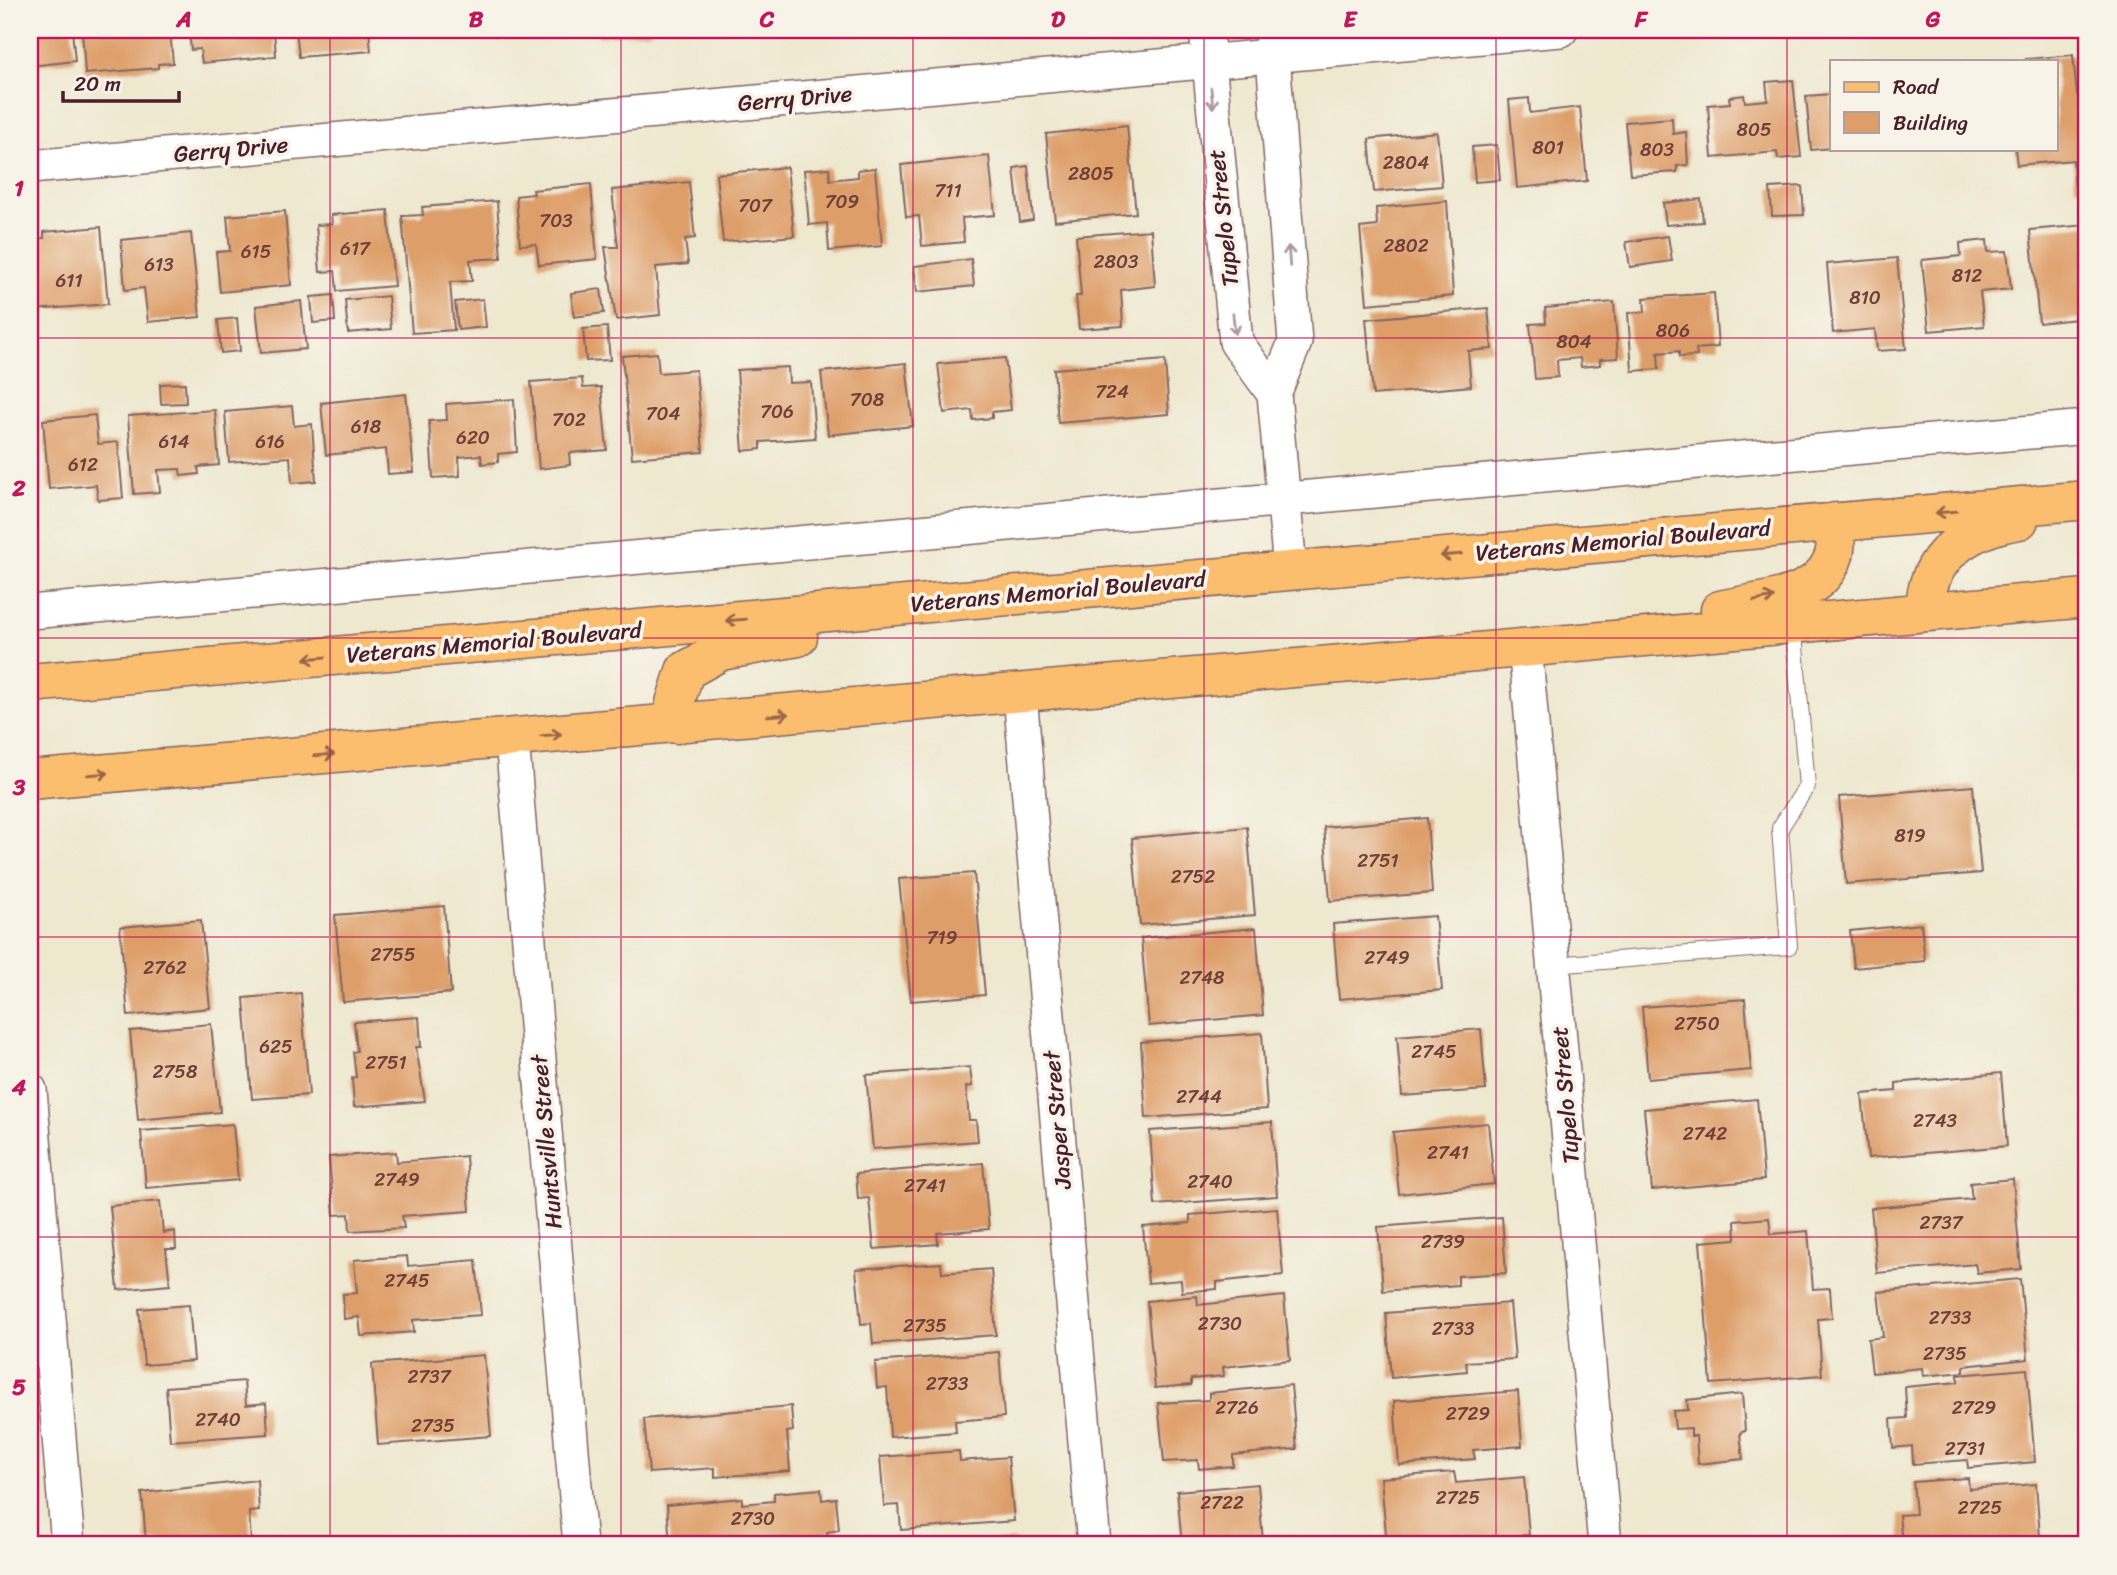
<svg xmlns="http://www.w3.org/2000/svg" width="2117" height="1575" font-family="Sriracha,sans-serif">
<rect width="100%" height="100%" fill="#f7f3e8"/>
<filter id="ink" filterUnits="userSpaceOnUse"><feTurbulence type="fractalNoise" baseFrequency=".0143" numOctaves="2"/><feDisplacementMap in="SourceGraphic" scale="14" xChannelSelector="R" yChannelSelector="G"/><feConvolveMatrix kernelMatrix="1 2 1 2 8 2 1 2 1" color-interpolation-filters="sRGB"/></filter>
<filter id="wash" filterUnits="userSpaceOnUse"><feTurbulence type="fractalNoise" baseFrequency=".00686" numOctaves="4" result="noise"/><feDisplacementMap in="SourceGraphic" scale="28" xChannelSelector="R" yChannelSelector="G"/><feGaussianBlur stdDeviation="1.57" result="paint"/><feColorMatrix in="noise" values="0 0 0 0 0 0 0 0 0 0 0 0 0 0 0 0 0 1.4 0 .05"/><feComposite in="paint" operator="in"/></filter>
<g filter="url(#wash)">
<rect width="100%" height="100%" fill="#eee8cf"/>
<g id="blocks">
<path fill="#de9e69" d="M30,30H72L75,61L30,66Z
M82,30H170L173,63L158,64V68L85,74Z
M189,30H274L276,56L202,63L200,49L191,50Z
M296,30H369L371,51L299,57Z
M495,30H551V32L496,36Z
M598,30H651V32L598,37Z
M2073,55L2077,95H2087V187L2075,188L2073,160L2017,165L2015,149H2056V61H2027L2026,59Z
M1793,80L1801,157L1778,159L1777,152L1712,158L1708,105L1730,103L1729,97L1744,95L1745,102L1768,100L1766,82Z
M1832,94V148L1811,150L1806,96Z
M1529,98L1530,113L1580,107L1587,181L1517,188L1509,100Z
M1672,118L1673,134L1686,132L1688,165L1677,166V172L1630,175L1625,122Z
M1127,125L1136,213L1055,221L1046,134Z
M1437,132L1442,186L1374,192L1369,139Z
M1497,145L1500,180L1475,182L1472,147Z
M989,156L995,215L962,218L964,242L922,246L919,216L906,217L901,165Z
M1028,166L1033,220L1020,222L1014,168Z
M787,167L794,236L723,242L716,174Z
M829,168L830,180L858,177V170L875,168L882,246L829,251L827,223L809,225L804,170Z
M689,182L695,238L685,239L688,264L656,267L660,315L616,320L605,247H618L612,190Z
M591,184L597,259L539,265L536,244L520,245L516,196L534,194L533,190Z
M1802,186L1804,215L1772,216L1770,188Z
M1701,199L1703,222L1666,225L1663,203Z
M497,201L501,258L470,260L472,281L450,282L454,330L412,333L402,216L423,215L422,207Z
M1447,201L1453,296L1367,304L1360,228L1377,226L1376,208Z
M388,210L394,286L337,291L335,271L320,272L316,225L332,224L331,215Z
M285,211L291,285L220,292L216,252L230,251L227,216Z
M2087,225V318L2039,323L2030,230Z
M101,227L108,304L34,310L30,239L44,238V232Z
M1151,230L1155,286L1121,290L1123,326L1079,329L1076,296H1081L1076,236Z
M191,233L200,317L148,322L144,288L125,290L121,240Z
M1668,236L1672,261L1630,267L1626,242Z
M1987,240L1988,252L2007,251L2011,289L1980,292L1984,326L1929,331L1922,260L1961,256L1960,243Z
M1897,258L1906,349L1877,351L1875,329L1833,333L1827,264Z
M971,259L974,286L917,292L914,266Z
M601,289L604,313L574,317L571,293Z
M1714,293L1718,347L1696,349L1697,356L1679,357V351L1658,353L1659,369L1632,371L1628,313L1645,312L1644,298Z
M333,295L335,321L313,323L311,297Z
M388,296L391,329L348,333L345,300Z
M483,299L486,327L458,330L455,302Z
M301,301L306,349L261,353L256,306Z
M1614,302L1618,358L1600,359V365L1581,367L1580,358L1557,360L1558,377L1535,379L1530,324L1546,323L1545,308Z
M1488,308L1492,349L1468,351L1471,386L1373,395L1366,319Z
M237,318L240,351L221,353L218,320Z
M607,327L610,360L586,361L583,329Z
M657,353L659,373L696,370L703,452L632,458L622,356Z
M1005,358L1011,410L992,412V418L973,420L972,410L944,413L938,364Z
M1165,360L1169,414L1058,423L1054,369Z
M906,363L913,426L828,435L821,372Z
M788,367L789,383L811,382L815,438L761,442V449L743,451L737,370Z
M582,378L583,388L601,387L607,450L569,453L570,465L539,469L531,382Z
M185,383L186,403L161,404L160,384Z
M406,394L414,472L388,474L386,449L326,455L321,403Z
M514,399L517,452L498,454V462L482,464L481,455L459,457L460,476L433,478L429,421L447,420L446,404Z
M292,406L294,426L312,424L316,481L292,483L290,457L229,462L225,412Z
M215,410L219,465L198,467L199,474L181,476L180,469L158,470L160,492L134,494L128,416Z
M95,415L98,444L118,442L123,498L98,500L96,485L49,489L43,420Z
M1973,786L1981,873L1846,884L1839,797Z
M1427,818L1432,893L1330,901L1324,827Z
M1247,827L1255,915L1140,925L1132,838Z
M974,873L985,995L911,1001L899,879Z
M444,906L451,993L343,1002L335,915Z
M1435,916L1442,990L1339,999L1333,924Z
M201,920L210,1008L128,1016L120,927Z
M1921,924L1925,961L1854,968L1850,931Z
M1256,928L1263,1015L1149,1026L1141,938Z
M301,993L309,1095L252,1099L244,998Z
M1745,999L1751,1070L1648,1079L1642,1007Z
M419,1017L421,1047H416L425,1101L354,1107L352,1078L356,1077L353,1052L357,1051L354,1022Z
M211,1024L220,1112L138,1120L130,1031Z
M1481,1029L1486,1090L1402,1096L1397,1036Z
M1262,1033L1267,1109L1146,1118L1141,1042Z
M970,1067L972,1086L966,1087L969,1120H976L978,1141L873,1149L866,1075Z
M2001,1073L2007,1146L1868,1158L1862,1094L1896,1091V1083Z
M1757,1099L1764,1180L1652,1190L1644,1109Z
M1272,1122L1277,1196L1155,1205L1150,1131Z
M1488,1123L1494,1184L1399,1194L1393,1132Z
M233,1124L238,1180L146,1188L141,1131Z
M396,1152L397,1162L466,1156L470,1211L402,1216L404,1228L350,1231L349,1214L334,1215L329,1157Z
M983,1163L989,1229L937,1233L938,1244L874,1249L869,1198L858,1199L856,1174Z
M2013,1179L2021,1269L1977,1273L1975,1264L1877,1273L1871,1208L1972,1199L1970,1183Z
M160,1201L163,1233L175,1231L176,1249H166L170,1285L118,1290L110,1206Z
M1277,1208L1283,1275L1217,1282V1289L1182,1292L1181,1280L1148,1283L1143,1227L1190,1223V1215Z
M1502,1217L1506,1273L1458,1276V1285L1383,1291L1378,1227Z
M1769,1218L1771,1234L1808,1231L1813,1289L1830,1288L1832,1318L1818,1319L1822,1375L1711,1384L1700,1242L1736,1239L1735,1221Z
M407,1256L408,1266L476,1260L481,1315L413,1320L414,1332L361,1336L359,1317L344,1319L343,1294L357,1293L354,1260Z
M941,1263L942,1273L991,1269L996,1335L873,1344L871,1323L861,1324L856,1269Z
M2020,1279L2028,1359L1964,1366V1372L1923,1376L1922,1368L1872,1373L1868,1339L1883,1337L1878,1292Z
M1197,1296L1198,1305L1284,1296L1290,1360L1223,1367L1224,1376L1191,1379V1385L1155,1388L1147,1301Z
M1510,1303L1515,1359L1466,1362L1467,1371L1391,1378L1386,1313Z
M189,1305L194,1361L144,1365L139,1309Z
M999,1352L1004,1417L955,1421L956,1432L890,1437L887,1387L877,1388L875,1362Z
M484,1355L491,1436L378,1445L372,1364Z
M2027,1369L2035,1462L1968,1468L1967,1460L1913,1464L1912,1446L1893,1448L1891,1419L1907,1418L1905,1387L1958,1382V1375Z
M244,1381L246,1405L266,1403L268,1434L170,1441L166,1387Z
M1291,1385L1297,1449L1233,1455V1466L1199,1469L1198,1460L1164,1462L1158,1403L1209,1400V1393Z
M1518,1391L1522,1446L1473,1450L1475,1459L1399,1465L1394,1401Z
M1742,1394L1745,1431L1740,1433L1743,1459L1698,1464L1696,1436H1691V1428L1675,1429L1673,1411L1688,1410L1687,1400Z
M791,1406L793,1431L787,1432L790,1471L715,1477V1468L649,1473L644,1419Z
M959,1451L960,1461L1008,1457L1014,1521L901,1530L899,1505L884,1506L880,1457Z
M1454,1472L1456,1483L1524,1477L1529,1535L1387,1545L1381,1478Z
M1968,1478L1969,1489L2036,1484L2040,1537L1974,1542V1545L1902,1543L1899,1515L1916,1514L1913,1482Z
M257,1480L259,1511L249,1512L251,1542L193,1545V1538L146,1542L142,1493Z
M1258,1484L1263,1541L1182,1545L1177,1491Z
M821,1489L822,1500L836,1498L839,1530L827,1532L828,1545H670L667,1505L742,1498V1504L774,1501V1493Z
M1016,1540V1545H979L978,1543Z"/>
</g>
</g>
<g filter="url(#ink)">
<use href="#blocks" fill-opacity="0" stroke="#836564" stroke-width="2"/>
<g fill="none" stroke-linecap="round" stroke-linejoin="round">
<defs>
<path id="lane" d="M1554,965L1789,946L1780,828L1807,786L1793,623"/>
<path id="street" d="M1206,30L1236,342L1274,394
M1271,30L1295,342L1274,394L1290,569
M30,167L1561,30
M30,612L2087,427
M1525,646L1605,1545
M1020,694L1094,1545
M512,739L580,1545
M30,1090L68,1545"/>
<path id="primary" d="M1720,610C1759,600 1820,601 1834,555C1837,545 1835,532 1835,522
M1925,612C1925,555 1969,528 2019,520
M30,683L2087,500
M677,724L675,703L685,671L721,651L798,637
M30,780L2087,598"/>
</defs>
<use href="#lane" stroke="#836564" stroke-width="18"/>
<use href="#street" stroke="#836564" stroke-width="36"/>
<use href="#primary" stroke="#836564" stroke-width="41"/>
<use href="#lane" stroke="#fff" stroke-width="16"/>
<use href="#street" stroke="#fff" stroke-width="33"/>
<use href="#primary" stroke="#fbbd6e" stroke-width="38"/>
</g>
<defs><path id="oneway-shaft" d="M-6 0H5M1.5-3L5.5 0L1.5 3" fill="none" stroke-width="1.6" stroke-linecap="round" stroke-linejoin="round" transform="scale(1.75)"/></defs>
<g stroke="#ae9aa0">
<use href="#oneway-shaft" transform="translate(1212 98) rotate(84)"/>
<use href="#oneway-shaft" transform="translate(1289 256) rotate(-94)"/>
<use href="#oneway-shaft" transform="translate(1234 324) rotate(84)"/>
</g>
<g stroke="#9a6649">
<use href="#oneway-shaft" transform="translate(1946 512) rotate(175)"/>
<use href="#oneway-shaft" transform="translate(1451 555) rotate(175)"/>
<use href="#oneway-shaft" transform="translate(1764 599) rotate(-11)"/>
<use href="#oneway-shaft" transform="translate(736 620) rotate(175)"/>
<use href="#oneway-shaft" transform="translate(315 658) rotate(175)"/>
<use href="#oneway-shaft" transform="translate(778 715) rotate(-5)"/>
<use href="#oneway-shaft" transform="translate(551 735) rotate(-5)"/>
<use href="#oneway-shaft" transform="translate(324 755) rotate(-5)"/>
<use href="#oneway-shaft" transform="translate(98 774) rotate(-5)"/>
</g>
</g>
<path fill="none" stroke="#c2185b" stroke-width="2" stroke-opacity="0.55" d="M330,30V1545M621,30V1545M913,30V1545M1204,30V1545M1496,30V1545M1787,30V1545M30,338H2087M30,638H2087M30,937H2087M30,1237H2087"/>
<g text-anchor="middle" stroke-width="7" stroke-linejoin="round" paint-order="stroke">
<g font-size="19" fill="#6f3f3a">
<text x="1754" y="136">805</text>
<text x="1548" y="154">801</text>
<text x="1657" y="156">803</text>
<text x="1406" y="169">2804</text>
<text x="1091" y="180">2805</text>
<text x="948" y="197">711</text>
<text x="842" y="208">709</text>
<text x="755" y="212">707</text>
<text x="556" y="227">703</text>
<text x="1406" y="252">2802</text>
<text x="355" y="255">617</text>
<text x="256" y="258">615</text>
<text x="1116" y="268">2803</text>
<text x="159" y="271">613</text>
<text x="1967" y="282">812</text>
<text x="69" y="287">611</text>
<text x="1865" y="304">810</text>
<text x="1673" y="337">806</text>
<text x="1574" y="348">804</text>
<text x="1112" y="398">724</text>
<text x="867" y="406">708</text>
<text x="777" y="418">706</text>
<text x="663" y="420">704</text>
<text x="569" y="426">702</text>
<text x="366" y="433">618</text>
<text x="473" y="444">620</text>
<text x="174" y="448">614</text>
<text x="270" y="448">616</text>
<text x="83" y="471">612</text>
<text x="1910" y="842">819</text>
<text x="1378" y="867">2751</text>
<text x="1193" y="883">2752</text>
<text x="942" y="944">719</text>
<text x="393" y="961">2755</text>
<text x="1387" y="964">2749</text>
<text x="165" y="974">2762</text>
<text x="1202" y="984">2748</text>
<text x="1697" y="1030">2750</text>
<text x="276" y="1053">625</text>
<text x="1434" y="1058">2745</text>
<text x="386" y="1069">2751</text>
<text x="175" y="1078">2758</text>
<text x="1199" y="1103">2744</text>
<text x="1935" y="1127">2743</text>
<text x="1705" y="1140">2742</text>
<text x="1448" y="1159">2741</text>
<text x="397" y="1186">2749</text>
<text x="1210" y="1188">2740</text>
<text x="925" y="1192">2741</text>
<text x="1941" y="1229">2737</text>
<text x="1443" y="1248">2739</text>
<text x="407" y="1287">2745</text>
<text x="1950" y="1324">2733</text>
<text x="1220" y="1330">2730</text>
<text x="925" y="1332">2735</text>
<text x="1453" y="1335">2733</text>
<text x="1945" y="1360">2735</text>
<text x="429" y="1383">2737</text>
<text x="947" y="1390">2733</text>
<text x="1237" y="1414">2726</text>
<text x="1974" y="1414">2729</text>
<text x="1468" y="1420">2729</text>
<text x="218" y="1426">2740</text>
<text x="433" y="1432">2735</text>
<text x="1965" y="1455">2731</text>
<text x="1458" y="1504">2725</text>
<text x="1222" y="1509">2722</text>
<text x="1980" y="1514">2725</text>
<text x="753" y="1525">2730</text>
</g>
<g font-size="23" fill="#4a1f2b" stroke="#f7f3e8">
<text transform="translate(795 98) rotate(-5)" y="8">Gerry Drive</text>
<text transform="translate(231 149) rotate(-5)" y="8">Gerry Drive</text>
<text transform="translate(1223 218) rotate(-96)" y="8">Tupelo Street</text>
<text transform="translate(1623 540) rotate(-5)" y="8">Veterans Memorial Boulevard</text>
<text transform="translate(1058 591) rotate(-5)" y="8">Veterans Memorial Boulevard</text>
<text transform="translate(494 642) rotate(-5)" y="8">Veterans Memorial Boulevard</text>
<text transform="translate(1565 1095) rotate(-95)" y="8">Tupelo Street</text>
<text transform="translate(1057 1120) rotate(-95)" y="8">Jasper Street</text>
<text transform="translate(546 1142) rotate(-95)" y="8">Huntsville Street</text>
</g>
</g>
<rect width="2117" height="1575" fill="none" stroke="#f7f3e8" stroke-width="77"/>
<rect x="1830" y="60" width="228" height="91" fill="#f7f3e8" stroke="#b29e9c" stroke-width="2"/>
<rect x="1844" y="82" width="35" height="10" fill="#fbbd6e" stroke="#b29e9c" stroke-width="2"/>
<text x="1893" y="94" font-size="21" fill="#4a1f2b">Road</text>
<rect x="1844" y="112" width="35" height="21" fill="#de9e69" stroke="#b29e9c" stroke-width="2"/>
<text x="1893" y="130" font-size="21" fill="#4a1f2b">Building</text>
<path d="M63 91v10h116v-10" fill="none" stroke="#4a1f2b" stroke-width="3.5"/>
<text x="74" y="91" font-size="21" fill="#4a1f2b" stroke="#f7f3e8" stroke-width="5" paint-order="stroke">20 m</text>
<rect x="38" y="38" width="2040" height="1498" fill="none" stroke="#c2185b" stroke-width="2.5"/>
<g font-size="23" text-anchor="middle" font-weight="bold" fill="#c2185b">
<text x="184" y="27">A</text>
<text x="476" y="27">B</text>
<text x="767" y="27">C</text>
<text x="1058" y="27">D</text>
<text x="1350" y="27">E</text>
<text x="1641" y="27">F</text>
<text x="1933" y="27">G</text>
<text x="19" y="196">1</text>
<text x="19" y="496">2</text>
<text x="19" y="795">3</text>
<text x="19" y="1095">4</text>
<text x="19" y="1395">5</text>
</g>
</svg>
